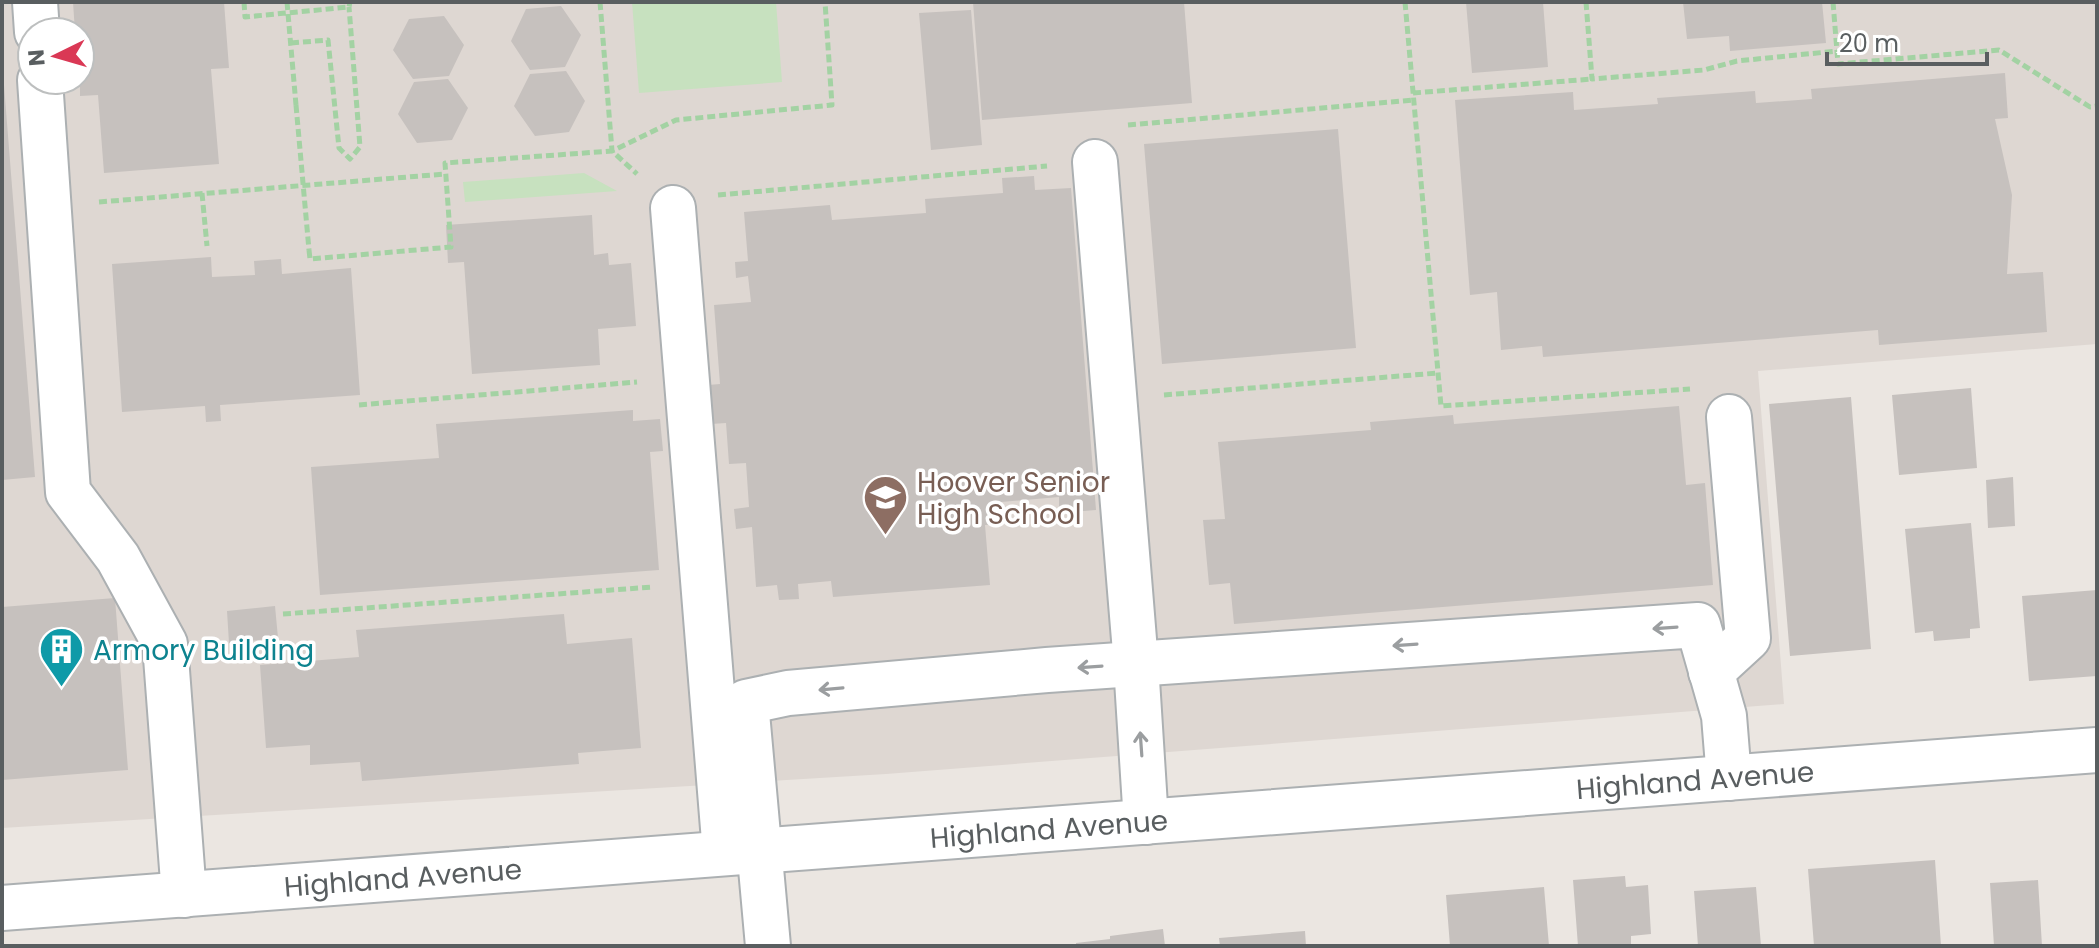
<svg xmlns="http://www.w3.org/2000/svg" width="2099" height="948" font-family="Poppins,sans-serif">
<rect width="100%" height="100%" fill="#ebe6e1"/>
<path fill="#ded7d2" fill-rule="evenodd" d="M2,2H2097V344L1758,371L1784,704L886,774L2,828ZM32,32H80V80H32Z"/>
<path fill="#c7e1bf" d="M632,2H776L782,82L639,93Z
M584,173L617,191L465,202L463,182Z"/>
<path fill="#c6c1be" d="M73,2H224L229,68L211,69L219,164L104,173L98,95L80,96V32H75Z
M973,2H1184L1192,103L982,120Z
M1466,2H1543L1548,67L1472,73Z
M1683,2H1822L1826,43L1730,51L1729,36L1687,39Z
M561,6L581,35L565,67L530,70L511,41L526,9Z
M971,10L982,145L931,150L919,13Z
M444,16L464,45L449,76L413,79L393,50L409,19Z
M566,71L585,101L569,132L535,136L514,106L530,74Z
M2005,73L2008,118L1995,119L2012,195L2007,274L2043,272L2047,332L1879,345L1878,330L1543,357L1542,346L1501,350L1497,292L1470,295L1455,100L1573,92L1574,110L1658,104L1657,98L1755,91L1756,103L1812,99L1811,89Z
M448,79L468,108L452,140L417,143L398,114L414,82Z
M2,85H4L35,477L2,480Z
M1338,129L1356,348L1162,364L1144,144Z
M1034,176L1035,190L1071,188L1096,510L1059,513V497L1001,502L1002,524L985,525L990,585L833,597L831,581L798,584L799,599L779,600L777,585L756,587L752,527L736,529L734,509L749,507L746,463L729,464L726,423L711,424L708,385L720,384L714,305L751,302L748,276L736,278L735,262L748,261L744,212L830,205L832,220L926,213L925,199L1003,193L1002,178Z
M592,215L594,255L608,253L609,265L631,263L636,326L598,329L600,365L472,374L464,262L448,263L446,225Z
M211,257L212,277L255,275L254,261L281,259L282,274L351,268L360,395L220,405L221,421L206,422L205,406L122,412L112,264Z
M1971,388L1977,468L1899,475L1892,395Z
M1851,397L1871,649L1790,656L1769,404Z
M1679,406L1686,485L1705,483L1713,585L1234,624L1230,583L1209,585L1203,520L1225,519L1218,442L1371,430L1370,422L1453,415L1454,424Z
M633,410V421L660,419L663,451L650,452L659,570L320,595L311,467L439,458L436,424Z
M2013,477L2015,526L1988,528L1986,480Z
M1971,523L1980,628L1970,629V638L1934,641L1933,631L1915,633L1905,529Z
M2097,590V676L2029,681L2022,596Z
M115,598L128,770L2,780V607Z
M275,606L278,638L229,643L227,611Z
M564,614L567,644L632,638L641,748L578,753L579,764L362,781L360,762L310,765V745L266,748L260,665L359,657L356,630Z
M1935,860L1941,946H1814L1808,869Z
M1625,876L1626,887L1648,885L1651,934L1631,936V946H1578L1573,880Z
M2038,880L2042,946H1994L1990,883Z
M1544,887L1549,946H1450L1446,895Z
M1756,887L1761,946H1698L1694,891Z
M1163,929L1165,946H1076V943L1110,939V936Z
M1305,931L1306,946H1220L1219,938Z"/>
<g fill="none" stroke-linecap="round" stroke-linejoin="round">
<defs>
<g id="minor">
<path d="M35,2L37,32"/>
<path d="M40,80L68,492L118,558L165,644L184,895"/>
<path d="M1095,162L1136,664L1146,822"/>
<path d="M673,208L725,853"/>
<path d="M1711,672L1748,638L1729,417"/>
<path id="s1" d="M2,908L2097,750"/>
<path d="M768,946L746,702L788,693L1047,670L1698,625L1724,716L1729,778"/>
</g>
</defs>
<use href="#minor" stroke="#acb0b2" stroke-width="48"/>
<path stroke="#a3d2a3" stroke-width="5" stroke-dasharray="8 4" stroke-linecap="butt" d="M244,2L245,17L349,7L350,2
M287,2L296,105
M600,2L612,151L676,120L832,105L825,2
M1405,2L1441,406L1690,389
M1586,2L1592,79L1704,70L1737,61L1837,51
M1833,2L1838,64L1999,50L2090,107L2097,106
M291,43L328,40L339,148L350,159L360,147L349,7
M1413,93L1592,79
M1128,125L1414,100
M202,193L207,246
M718,195L1047,166
M99,202L445,174
M309,250L310,259L451,247L445,163L612,151L637,174
M1164,395L1438,373
M359,405L637,382
M283,614L653,587"/>
<use href="#minor" stroke="#fff" stroke-width="44"/>
<path stroke="#a3d2a3" stroke-width="5" stroke-dasharray="8 4" stroke-linecap="butt" d="M296,105L309,250"/>
</g>
<defs><path id="oneway-shaft" d="M-6 0H5M1.5-3L5.5 0L1.5 3" fill="none" stroke-width="1.6" stroke-linecap="round" stroke-linejoin="round" transform="scale(2)"/></defs>
<g stroke="#9b9ea0">
<use href="#oneway-shaft" transform="translate(1665 628) rotate(176)"/>
<use href="#oneway-shaft" transform="translate(1405 645) rotate(176)"/>
<use href="#oneway-shaft" transform="translate(1090 667) rotate(176)"/>
<use href="#oneway-shaft" transform="translate(831 689) rotate(175)"/>
<use href="#oneway-shaft" transform="translate(1141 744) rotate(-94)"/>
</g>
<defs>
<symbol id="school-pin" viewBox="-11 -11 22 30"><path d="M0 17L-7.5 6A9.5 9.5 0 1 1 7.5 6Z" fill="#8d6e63" stroke="#fff"/><path d="M0-5L7-2L0 1L-7-2ZM-4 1L0 2.5L4 1V4Q0 6-4 4Z" fill="#fff"/></symbol>
<symbol id="building-pin" viewBox="-11 -11 22 30"><path d="M0 17L-7.5 6A9.5 9.5 0 1 1 7.5 6Z" fill="#0f9aa8" stroke="#fff"/><path d="M-4-6H4V6H1V3H-1V6H-4ZM-2.5-4.3h1.7v1.8h-1.7ZM.8-4.3h1.7v1.8H.8ZM-2.5-1h1.7V.8h-1.7ZM.8-1h1.7V.8H.8Z" fill="#fff"/></symbol>
</defs>
<g fill-rule="evenodd">
<use href="#school-pin" x="860" y="472" width="51" height="69"/>
<use href="#building-pin" x="36" y="624" width="51" height="69"/>
</g>
<g text-anchor="middle" stroke-width="7" stroke-linejoin="round" paint-order="stroke">
<g font-size="28" fill="#785e54" stroke="#fff" text-anchor="start">
<text x="917" y="492">Hoover Senior<tspan x="917" dy="32">High School</tspan></text>
</g>
<g font-size="28" fill="#0d838f" stroke="#fff" text-anchor="start">
<text x="93" y="660">Armory Building</text>
</g>
<g font-size="28" fill="#595e60" stroke="#fff">
<text dy="10" stroke="none"><textPath href="#s1" startOffset="1698">Highland Avenue</textPath></text>
<text dy="10" stroke="none"><textPath href="#s1" startOffset="1050">Highland Avenue</textPath></text>
<text dy="10" stroke="none"><textPath href="#s1" startOffset="402">Highland Avenue</textPath></text>
</g>
</g>
<rect width="2099" height="948" fill="none" stroke="#595e60" stroke-width="8"/>
<g transform="translate(56 56) rotate(265)"><circle r="38" fill="#ffffff" stroke="#bdbfbf" stroke-width="2"/>
<path d="M0-6L14 30L0 20L-14 30Z" fill="#da3855"/>
<text y="-12" font-size="22" font-weight="bold" text-anchor="middle" fill="#595e60">N</text>
</g>
<path d="M1827 52v12h160v-12" fill="none" stroke="#595e60" stroke-width="4"/>
<text x="1839" y="52" font-size="24" fill="#595e60" stroke="#ffffff" stroke-width="6" paint-order="stroke">20 m</text>
</svg>
